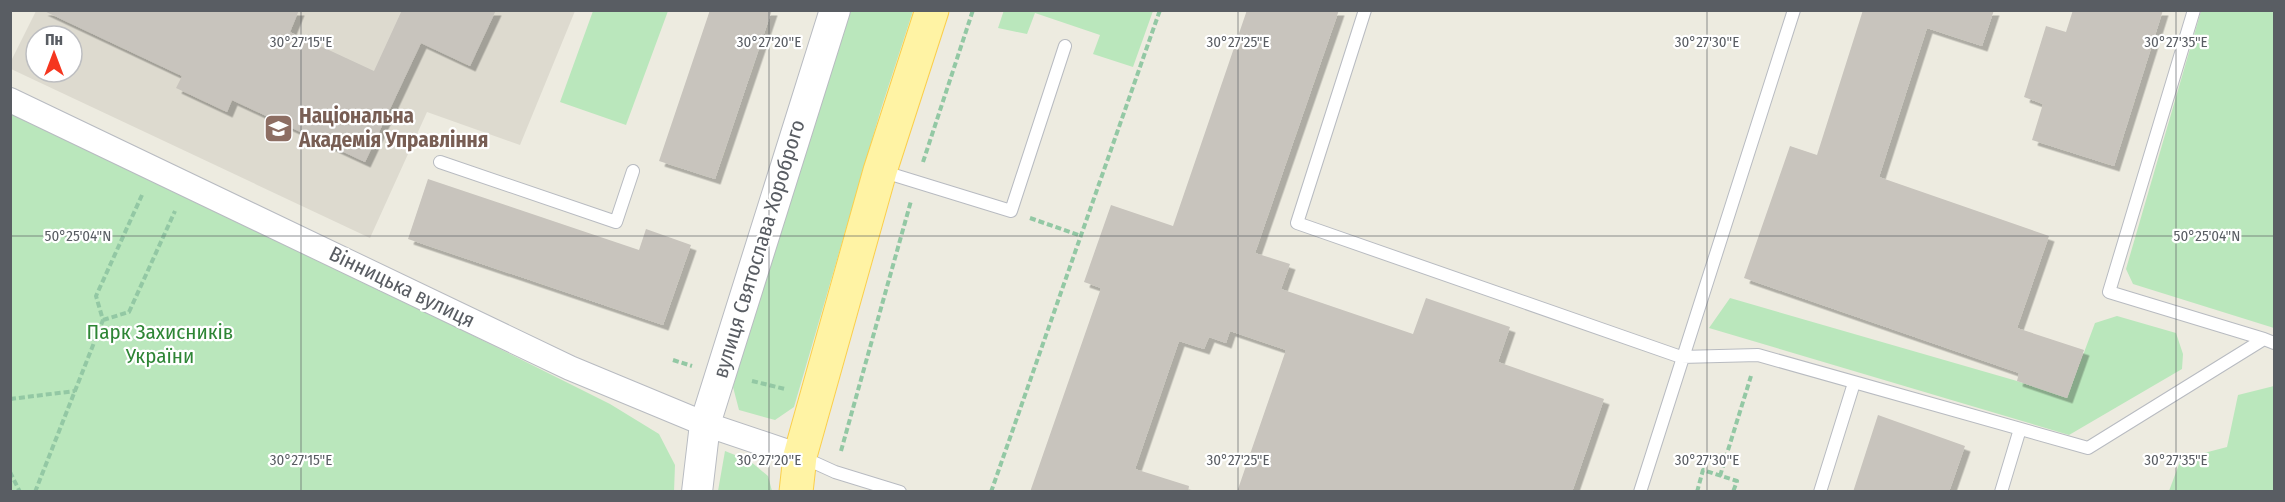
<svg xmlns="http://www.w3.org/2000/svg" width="2285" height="502" font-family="'Fira Sans Condensed',sans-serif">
<defs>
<filter id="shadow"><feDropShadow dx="5.5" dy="5.5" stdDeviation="0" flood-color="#0004"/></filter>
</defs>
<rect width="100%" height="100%" fill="#edebe0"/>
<path fill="#dddacf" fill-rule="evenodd" d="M36,11H575L520,145L427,112L370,238L11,69L10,63ZM36,36H72V72H36Z"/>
<path fill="#bae7bc" d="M1004,10H1153V11L1133,67L1093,54L1100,35L1035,13L1027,34L998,28Z
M593,11H668L626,125L560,102Z
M847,11H913L881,109L794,407L775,420L739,410L733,387L819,95Z
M2201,11H2274V328L2133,284L2126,269Z
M11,110L166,182L610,404L659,434L675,465L674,492H11Z
M1730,298L2017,381L2067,398L2095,323L2117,316L2176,333L2183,354L2182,369L2069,435L1709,328Z
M2274,386V491H2169L2181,459L2227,447L2238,395Z
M725,451L750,461L768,476L772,491H718Z"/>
<path fill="#c8c4bd" filter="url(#shadow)" d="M42,10H299L290,32L374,71L402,10H496L470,66L421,43L365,162L232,100L227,112L176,88L182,76Z
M710,10H772L715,179L659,161Z
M1247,10H1339L1255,253L1290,264L1281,289L1413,334L1426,298L1510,327L1498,362L1604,399L1572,492H1237L1286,350L1230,331L1226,343L1209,337L1204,349L1179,341L1135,469L1189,486L1188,492H1030L1101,288L1084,282L1111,205L1173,226Z
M1863,10H1994L1982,46L1927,28L1879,177L2049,236L2017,328L2084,350L2067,398L2017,381L2019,373L1744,278L1790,146L1817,155Z
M2073,10H2163L2114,166L2032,140L2043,104L2024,97L2046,26L2066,32Z
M428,179L639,250L646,229L691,245L663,325L408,239Z
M1878,415L1965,446L1949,492H1853Z"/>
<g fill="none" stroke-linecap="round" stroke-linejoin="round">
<defs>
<path id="service" d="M1365,10L1297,223L1681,357L1758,355L2088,448L2264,339L2274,343
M2194,10L2109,292L2264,339
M440,162L616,222L633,171
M881,171L1011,211L1065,46
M802,457L835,472L900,492
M1640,492L1794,10
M1820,492L1854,383
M2001,492L2020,429"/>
<path id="minor" d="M10,100L570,368L705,424L800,456"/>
<path id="tertiary" d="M697,492L705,424L835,10"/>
<path id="primary" d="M796,492L800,456L880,171L932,10"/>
</defs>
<use href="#service" stroke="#b8bbc1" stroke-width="14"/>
<use href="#minor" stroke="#b8bbc1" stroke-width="26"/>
<use href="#tertiary" stroke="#b8bbc1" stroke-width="32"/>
<use href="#primary" stroke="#fbcf4c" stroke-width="35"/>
<path stroke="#93c8a4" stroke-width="4" stroke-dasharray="6 3" stroke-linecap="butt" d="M923,162L973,10
M1030,218L1081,236
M103,320L129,312L175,211
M673,360L692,366
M752,381L785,389
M10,399L75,391
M841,451L911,201
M10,472L20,492
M1720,476L1751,376
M35,492L103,320L96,296L142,195
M991,492L1160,10
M1697,492L1703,470L1737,481L1733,492"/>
<use href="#service" stroke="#fff" stroke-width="12"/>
<use href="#minor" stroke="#fff" stroke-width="24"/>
<use href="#tertiary" stroke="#fff" stroke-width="30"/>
<use href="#primary" stroke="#fff3a4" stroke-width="33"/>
</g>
<path fill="none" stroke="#595d63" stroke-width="1.5" stroke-opacity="0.45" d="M301,10V492M769,10V492M1238,10V492M1707,10V492M2176,10V492M10,236H2274"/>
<defs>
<symbol id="university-square" viewBox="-11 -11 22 22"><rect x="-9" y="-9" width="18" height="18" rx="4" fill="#8d6e63" stroke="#fff"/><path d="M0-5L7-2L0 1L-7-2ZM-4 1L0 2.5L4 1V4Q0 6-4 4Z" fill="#fff"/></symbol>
</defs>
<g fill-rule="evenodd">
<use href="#university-square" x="262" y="112" width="33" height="33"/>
</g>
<g text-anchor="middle" stroke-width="4.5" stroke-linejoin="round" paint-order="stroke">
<g font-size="21" font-weight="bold" fill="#785e54" stroke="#fff" text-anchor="start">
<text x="299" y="123">Національна<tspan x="299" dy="24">Академія Управління</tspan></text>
</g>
<g font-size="21" fill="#595d63" stroke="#fff">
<text transform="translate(759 249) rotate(-73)" y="7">вулиця Святослава Хороброго</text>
<text transform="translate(402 287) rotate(26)" y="7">Вінницька вулиця</text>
</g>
<g font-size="21" fill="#2e8535" stroke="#fff">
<text x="160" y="339">Парк Захисників<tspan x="160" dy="24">України</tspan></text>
</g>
</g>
<g font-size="15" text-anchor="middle" fill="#595d63" stroke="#fff" stroke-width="4.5" stroke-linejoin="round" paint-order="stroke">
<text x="301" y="47">30°27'15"E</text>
<text x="769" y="47">30°27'20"E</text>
<text x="1238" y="47">30°27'25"E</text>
<text x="1707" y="47">30°27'30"E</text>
<text x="2176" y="47">30°27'35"E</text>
<text x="78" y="241">50°25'04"N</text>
<text x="2207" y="241">50°25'04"N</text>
<text x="301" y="465">30°27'15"E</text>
<text x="769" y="465">30°27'20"E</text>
<text x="1238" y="465">30°27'25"E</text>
<text x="1707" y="465">30°27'30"E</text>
<text x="2176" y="465">30°27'35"E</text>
</g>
<rect width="2285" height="502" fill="none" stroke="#595d63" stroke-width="24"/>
<g transform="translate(54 54)"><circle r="28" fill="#ffffff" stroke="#bdbec1" stroke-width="1.5"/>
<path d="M0-4.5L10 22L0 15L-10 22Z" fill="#f5361f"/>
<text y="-9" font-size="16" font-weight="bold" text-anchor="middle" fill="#595d63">Пн</text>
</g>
</svg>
